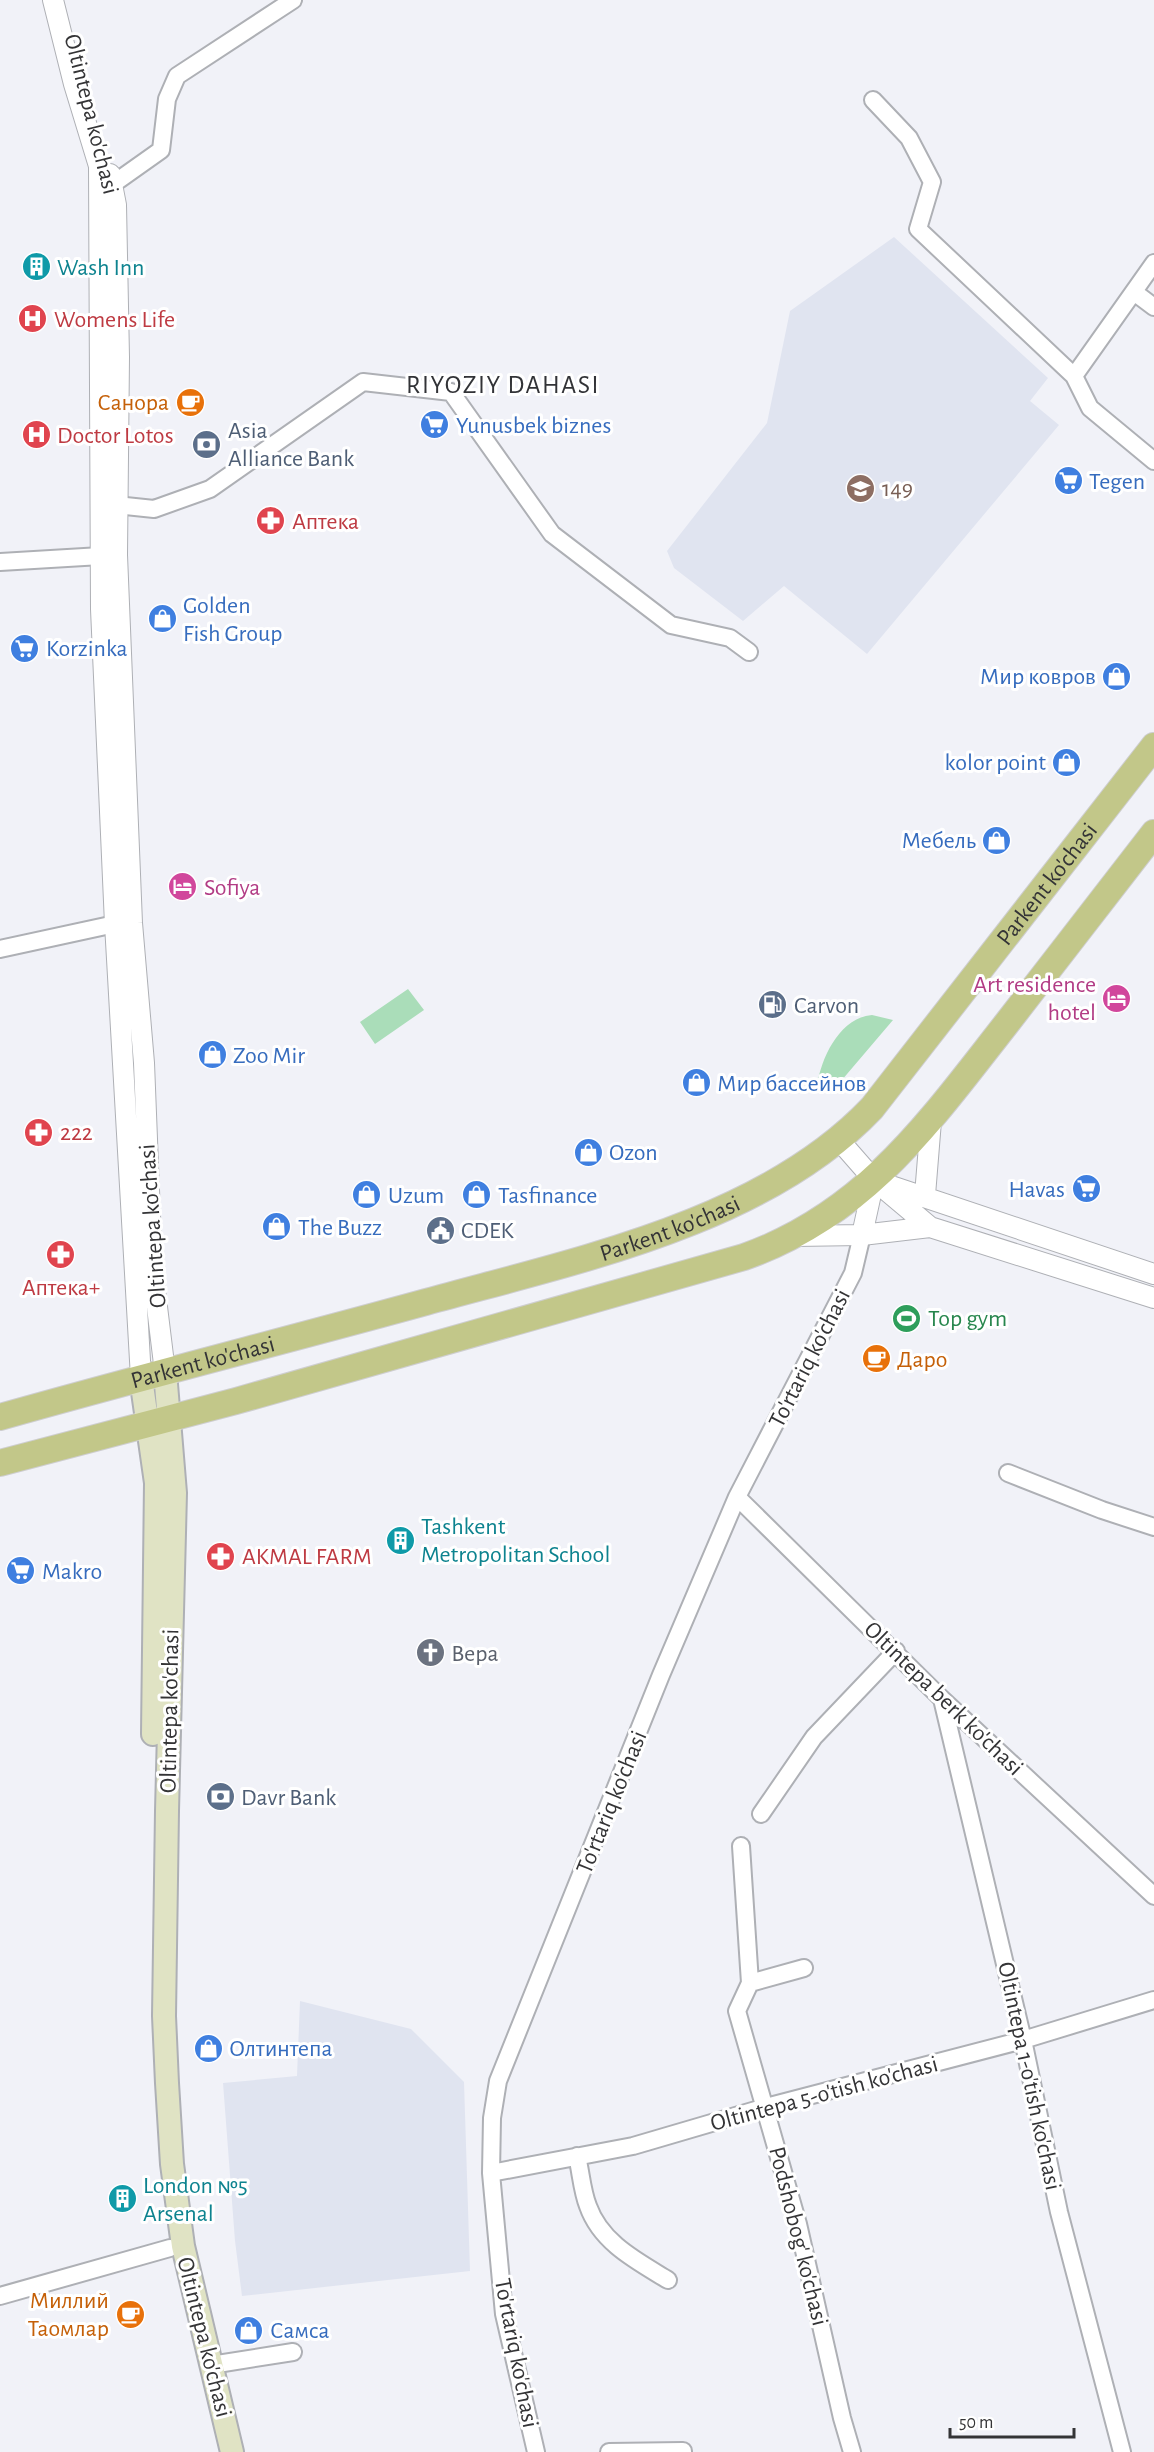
<svg xmlns="http://www.w3.org/2000/svg" width="1154" height="2452" font-family="'Alegreya Sans',sans-serif">
<rect width="100%" height="100%" fill="#f1f2f8"/>
<path fill="#e0e4f0" d="M894,237L1048,378L1030,401L1059,425L867,654L784,586L743,621L674,568L667,551L767,423L790,311Z
M300,2001L411,2029L464,2082L470,2271L242,2296L235,2241L223,2083L297,2076Z"/>
<path fill="#aaddb9" d="M408,989L424,1010L375,1044L360,1022Z
M872,1015L893,1020L830,1094L817,1085C822,1056 840,1018 872,1015Z"/>
<g fill="none" stroke-linecap="round" stroke-linejoin="round">
<defs>
<path id="minor" d="M873,100L909,138L932,182L918,229L1074,376L1090,408L1154,461
M113,184L161,150L167,99L177,76L293,0
M1134,292L1154,307
M1074,376L1154,263
M116,505L154,509L210,489L363,382L451,392L552,534L671,625L730,638L749,652
M0,562L101,556
M0,949L115,924
M1008,1473L1102,1510L1154,1527
M737,1497L942,1699L1154,1896
M942,1699L1023,2040L1059,2212L1122,2452
M761,1814L814,1737L896,1651
M741,1846L750,1983L737,2011L798,2224L842,2418L852,2452
M750,1983L804,1968
M577,2156C581,2173 582,2191 588,2206C601,2243 637,2261 668,2280
M491,2173L633,2146L766,2107L1023,2040L1154,2000
M0,2296L170,2248
M211,2365L293,2352
M536,2452L504,2314L491,2173L492,2118L498,2081L661,1675L737,1497L853,1273L862,1235
M609,2452L683,2451"/>
<path id="tertiary" d="M53,0L74,84L99,166L101,609L115,924L141,1378
M110,174L116,205L119,357L117,555L132,923L144,1063L152,1266L165,1372
M839,1140L874,1180L930,1227L1154,1298
M882,1183L1154,1274
M925,1195L931,1121
M862,1235L874,1180
M795,1236L862,1235L930,1227"/>
<path id="secondary" d="M165,1372L175,1493L167,1811L164,2016L167,2083L172,2164L183,2246L232,2452
M141,1378L156,1483L153,1734"/>
<g id="primary">
<path id="s1" d="M0,1417C141,1377 284,1341 426,1302C574,1261 763,1223 872,1108L1154,746"/>
<path d="M0,1463L236,1401L744,1257C866,1214 930,1121 1007,1023C1056,960 1105,896 1154,833"/>
</g>
</defs>
<use href="#minor" stroke="#aeb0b5" stroke-width="20"/>
<use href="#tertiary" stroke="#aeb0b5" stroke-width="22"/>
<use href="#secondary" stroke="#aeb0b5" stroke-width="26"/>
<use href="#primary" stroke="#cececf" stroke-width="28"/>
<use href="#minor" stroke="#fff" stroke-width="16"/>
<use href="#tertiary" stroke="#fff" stroke-width="20"/>
<use href="#secondary" stroke="#e0e3c4" stroke-width="22"/>
<use href="#primary" stroke="#c2c789" stroke-width="26"/>
</g>
<defs>
<symbol id="building-disc" viewBox="-11 -11 22 22"><circle r="9.5" fill="#0f9aa8" stroke="#fff"/><path d="M-4-6H4V6H1V3H-1V6H-4ZM-2.5-4.3h1.7v1.8h-1.7ZM.8-4.3h1.7v1.8H.8ZM-2.5-1h1.7V.8h-1.7ZM.8-1h1.7V.8H.8Z" fill="#fff"/></symbol>
<symbol id="hospital-disc" viewBox="-11 -11 22 22"><circle r="9.5" fill="#e0444e" stroke="#fff"/><path d="M-5-5h3v3.5h4V-5h3V5h-3V1.5h-4V5h-3Z" fill="#fff"/></symbol>
<symbol id="cafe-disc" viewBox="-11 -11 22 22"><circle r="9.5" fill="#e8710a" stroke="#fff"/><path d="M-5.5-4.5H6V0H3Q3 3.5 0 3.5H-2.5Q-5.5 3.5-5.5 0ZM3-3.2v2h1.7v-2ZM-6 4.5H4V6H-6Z" fill="#fff"/></symbol>
<symbol id="supermarket-disc" viewBox="-11 -11 22 22"><circle r="9.5" fill="#3f7fe0" stroke="#fff"/><path d="M-6-5.5h2.5l.6 2H6L4.5 2H-2.5L-4.4-4H-6ZM-1.5 3.2a1.3 1.3 0 1 0 .1 0ZM3 3.2a1.3 1.3 0 1 0 .1 0Z" fill="#fff"/></symbol>
<symbol id="bank-disc" viewBox="-11 -11 22 22"><circle r="9.5" fill="#5c6f8a" stroke="#fff"/><path d="M-6-4H6V4H-6ZM0-2.3a2.3 2.3 0 1 0 0 4.6a2.3 2.3 0 1 0 0-4.6Z" fill="#fff"/></symbol>
<symbol id="school-disc" viewBox="-11 -11 22 22"><circle r="9.5" fill="#8d6e63" stroke="#fff"/><path d="M0-5L7-2L0 1L-7-2ZM-4 1L0 2.5L4 1V4Q0 6-4 4Z" fill="#fff"/></symbol>
<symbol id="pharmacy-disc" viewBox="-11 -11 22 22"><circle r="9.5" fill="#e0444e" stroke="#fff"/><path d="M-2-6h4v4h4v4h-4v4h-4v-4h-4v-4h4Z" fill="#fff"/></symbol>
<symbol id="shop-disc" viewBox="-11 -11 22 22"><circle r="9.5" fill="#3f7fe0" stroke="#fff"/><path d="M-5-2.5h2.3a2.7 3.5 0 0 1 5.4 0H5L5.5 6h-11ZM-1.5-2.5h3a1.5 2.3 0 0 0-3 0Z" fill="#fff"/></symbol>
<symbol id="hotel-disc" viewBox="-11 -11 22 22"><circle r="9.5" fill="#d1479c" stroke="#fff"/><path d="M-6-4.5h1.5V1H6V5H4.5V3h-9V5H-6ZM-4 0a1.8 1.8 0 1 1 3.6 0ZM.5 0V-2.5h3Q6-2.5 6 0Z" fill="#fff"/></symbol>
<symbol id="fuel-disc" viewBox="-11 -11 22 22"><circle r="9.5" fill="#5c6f8a" stroke="#fff"/><path d="M-5.5-6h7V0h2V4h1.3V-2.5L3-4.5l.8-.8L6-3V5H2.5V1h-1V6h-7ZM-4.2-4.7v3.2H.2V-4.7Z" fill="#fff"/></symbol>
<symbol id="civic-disc" viewBox="-11 -11 22 22"><circle r="9.5" fill="#5c6f8a" stroke="#fff"/><path d="M-.6-6.5H3V-4.5H.6V-3L4-1V1h2V6H-6V1h2V-1L-.6-3ZM-1.2 2.5V6h2.4V2.5Z" fill="#fff"/></symbol>
<symbol id="stadium-disc" viewBox="-11 -11 22 22"><circle r="9.5" fill="#2e9e5b" stroke="#fff"/><path d="M0-5a6.5 5 0 1 0 0 10a6.5 5 0 1 0 0-10ZM-3.5-1.8h7v3.6h-7Z" fill="#fff"/></symbol>
<symbol id="church-disc" viewBox="-11 -11 22 22"><circle r="9.5" fill="#6b7280" stroke="#fff"/><path d="M-1.2-6h2.4v3.5h3.3v2.4h-3.3V6h-2.4V-.1h-3.3v-2.4h3.3Z" fill="#fff"/></symbol>
</defs>
<g fill-rule="evenodd">
<use href="#building-disc" x="20" y="250" width="33" height="33"/>
<use href="#hospital-disc" x="16" y="302" width="33" height="33"/>
<use href="#cafe-disc" x="174" y="386" width="33" height="33"/>
<use href="#supermarket-disc" x="418" y="408" width="33" height="33"/>
<use href="#hospital-disc" x="20" y="418" width="33" height="33"/>
<use href="#bank-disc" x="190" y="428" width="33" height="33"/>
<use href="#supermarket-disc" x="1052" y="464" width="33" height="33"/>
<use href="#school-disc" x="844" y="472" width="33" height="33"/>
<use href="#pharmacy-disc" x="254" y="504" width="33" height="33"/>
<use href="#shop-disc" x="146" y="602" width="33" height="33"/>
<use href="#supermarket-disc" x="8" y="632" width="33" height="33"/>
<use href="#shop-disc" x="1100" y="660" width="33" height="33"/>
<use href="#shop-disc" x="1050" y="746" width="33" height="33"/>
<use href="#shop-disc" x="980" y="824" width="33" height="33"/>
<use href="#hotel-disc" x="166" y="870" width="33" height="33"/>
<use href="#hotel-disc" x="1100" y="982" width="33" height="33"/>
<use href="#fuel-disc" x="756" y="988" width="33" height="33"/>
<use href="#shop-disc" x="196" y="1038" width="33" height="33"/>
<use href="#shop-disc" x="680" y="1066" width="33" height="33"/>
<use href="#pharmacy-disc" x="22" y="1116" width="33" height="33"/>
<use href="#shop-disc" x="572" y="1136" width="33" height="33"/>
<use href="#supermarket-disc" x="1070" y="1172" width="33" height="33"/>
<use href="#shop-disc" x="350" y="1178" width="33" height="33"/>
<use href="#shop-disc" x="460" y="1178" width="33" height="33"/>
<use href="#shop-disc" x="260" y="1210" width="33" height="33"/>
<use href="#civic-disc" x="424" y="1214" width="33" height="33"/>
<use href="#pharmacy-disc" x="44" y="1238" width="33" height="33"/>
<use href="#stadium-disc" x="890" y="1302" width="33" height="33"/>
<use href="#cafe-disc" x="860" y="1342" width="33" height="33"/>
<use href="#building-disc" x="384" y="1524" width="33" height="33"/>
<use href="#pharmacy-disc" x="204" y="1540" width="33" height="33"/>
<use href="#supermarket-disc" x="4" y="1554" width="33" height="33"/>
<use href="#church-disc" x="414" y="1636" width="33" height="33"/>
<use href="#bank-disc" x="204" y="1780" width="33" height="33"/>
<use href="#shop-disc" x="192" y="2032" width="33" height="33"/>
<use href="#building-disc" x="106" y="2182" width="33" height="33"/>
<use href="#cafe-disc" x="114" y="2298" width="33" height="33"/>
<use href="#shop-disc" x="232" y="2314" width="33" height="33"/>
</g>
<g text-anchor="middle" stroke-width="6" stroke-linejoin="round" paint-order="stroke">
<g font-size="24" fill="#343436" stroke="#fff">
<text transform="translate(92 114) rotate(76)" y="8">Oltintepa ko'chasi</text>
<text dy="8" stroke="none"><textPath href="#s1" startOffset="1218">Parkent ko'chasi</textPath></text>
<text transform="translate(152 1226) rotate(-94)" y="8">Oltintepa ko'chasi</text>
<text dy="8" stroke="none"><textPath href="#s1" startOffset="696">Parkent ko'chasi</textPath></text>
<text transform="translate(809 1358) rotate(-63)" y="8">To'rtariq ko'chasi</text>
<text dy="8" stroke="none"><textPath href="#s1" startOffset="210">Parkent ko'chasi</textPath></text>
<text transform="translate(944 1698) rotate(44)" y="8">Oltintepa berk ko'chasi</text>
<text transform="translate(169 1711) rotate(-89)" y="8">Oltintepa ko'chasi</text>
<text transform="translate(611 1802) rotate(-68)" y="8">To'rtariq ko'chasi</text>
<text transform="translate(1030 2076) rotate(78)" y="8">Oltintepa 1-o'tish ko'chasi</text>
<text transform="translate(824 2093) rotate(-15)" y="8">Oltintepa 5-o'tish ko'chasi</text>
<text transform="translate(799 2236) rotate(76)" y="8">Podshobog' ko'chasi</text>
<text transform="translate(205 2337) rotate(76)" y="8">Oltintepa ko'chasi</text>
<text transform="translate(517 2353) rotate(79)" y="8">To'rtariq ko'chasi</text>
</g>
<g font-size="24" fill="#0d838f" stroke="#fff" text-anchor="start">
<text x="57" y="275">Wash Inn</text>
<text x="421" y="1534">Tashkent<tspan x="421" dy="28">Metropolitan School</tspan></text>
<text x="143" y="2193">London №5<tspan x="143" dy="28">Arsenal</tspan></text>
</g>
<g font-size="24" fill="#be3a42" stroke="#fff" text-anchor="start">
<text x="54" y="327">Womens Life</text>
<text x="57" y="443">Doctor Lotos</text>
<text x="292" y="529">Аптека</text>
<text x="60" y="1140">222</text>
<text x="61" y="1295" text-anchor="middle">Аптека+</text>
<text x="242" y="1564">AKMAL FARM</text>
</g>
<g font-size="24" fill="#c56008" stroke="#fff" text-anchor="end">
<text x="169" y="410">Санора</text>
<text x="897" y="1367" text-anchor="start">Даро</text>
<text x="109" y="2308">Миллий<tspan x="109" dy="28">Таомлар</tspan></text>
</g>
<g font-size="24" fill="#366cbe" stroke="#fff" text-anchor="start">
<text x="456" y="433">Yunusbek biznes</text>
<text x="1089" y="489">Tegen</text>
<text x="183" y="613">Golden<tspan x="183" dy="28">Fish Group</tspan></text>
<text x="46" y="656">Korzinka</text>
<text x="1096" y="684" text-anchor="end">Мир ковров</text>
<text x="1046" y="770" text-anchor="end">kolor point</text>
<text x="976" y="848" text-anchor="end">Мебель</text>
<text x="233" y="1063">Zoo Mir</text>
<text x="717" y="1091">Мир бассейнов</text>
<text x="609" y="1160">Ozon</text>
<text x="1065" y="1197" text-anchor="end">Havas</text>
<text x="388" y="1203">Uzum</text>
<text x="498" y="1203">Tasfinance</text>
<text x="298" y="1235">The Buzz</text>
<text x="42" y="1579">Makro</text>
<text x="229" y="2056">Олтинтепа</text>
<text x="270" y="2338">Самса</text>
</g>
<g font-size="24" fill="#4e5e75" stroke="#fff" text-anchor="start">
<text x="228" y="438">Asia<tspan x="228" dy="28">Alliance Bank</tspan></text>
<text x="794" y="1013">Carvon</text>
<text x="461" y="1238">CDEK</text>
<text x="241" y="1805">Davr Bank</text>
</g>
<g font-size="24" fill="#785e54" stroke="#fff" text-anchor="start">
<text x="882" y="496">149</text>
</g>
<g font-size="24" fill="#b23c85" stroke="#fff" text-anchor="start">
<text x="204" y="895">Sofiya</text>
<text x="1096" y="992" text-anchor="end">Art residence<tspan x="1096" dy="28">hotel</tspan></text>
</g>
<g font-size="24" fill="#27864d" stroke="#fff" text-anchor="start">
<text x="928" y="1326">Top gym</text>
</g>
<g font-size="24" fill="#5b616d" stroke="#fff" text-anchor="start">
<text x="451" y="1661">Вера</text>
</g>
<g font-size="26" letter-spacing="1.5" fill="#323337" stroke="#fff">
<text x="503" y="393">RIYOZIY DAHASI</text>
</g>
</g>
<path d="M950 2428v9h124v-9" fill="none" stroke="#343436" stroke-width="3"/>
<text x="959" y="2428" font-size="18" fill="#343436" stroke="#ffffff" stroke-width="4.5" paint-order="stroke">50 m</text>
</svg>
